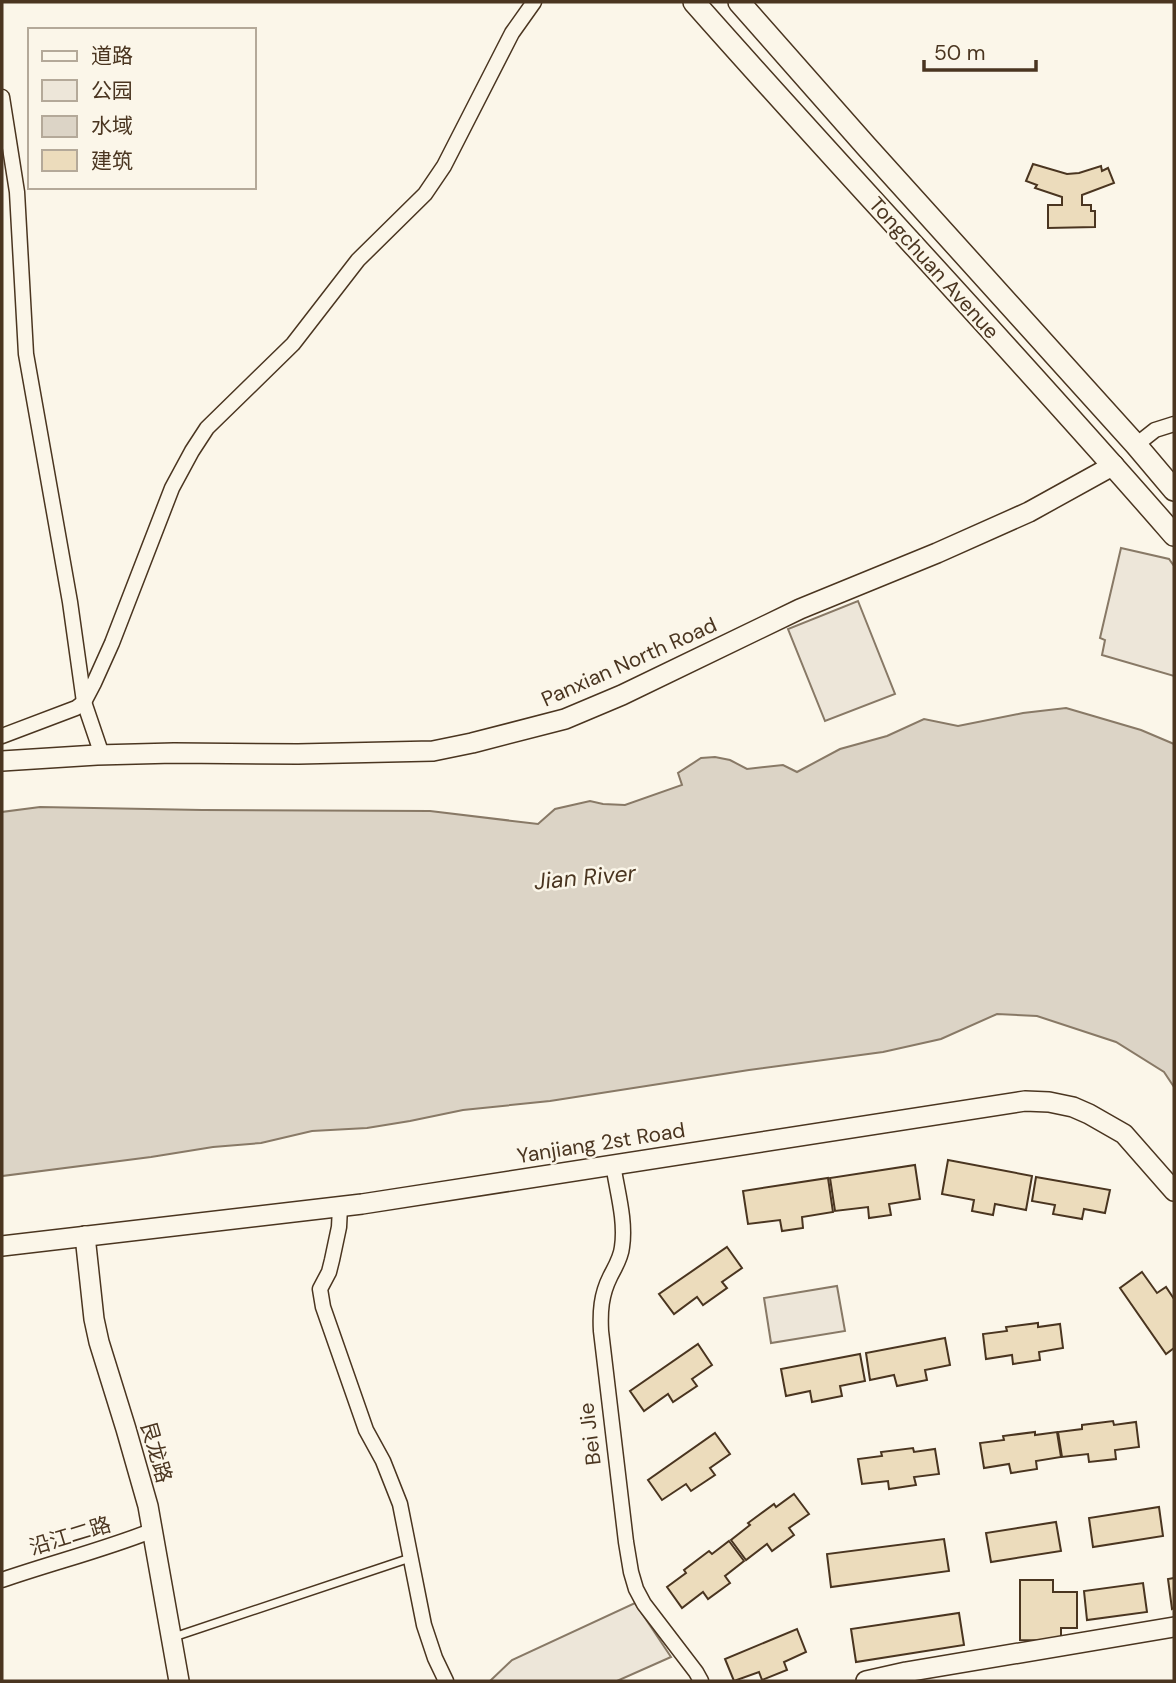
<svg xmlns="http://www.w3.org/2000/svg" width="1176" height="1683" font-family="'DM Sans','Noto Sans SC',sans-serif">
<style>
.green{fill:#ede6d9;stroke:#887966;stroke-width:2}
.water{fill:#dcd4c6;stroke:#887966;stroke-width:2}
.building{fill:#ecdcbc;stroke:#4a3520;stroke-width:2}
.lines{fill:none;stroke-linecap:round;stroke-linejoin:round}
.lane-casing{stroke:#4a3520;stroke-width:10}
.street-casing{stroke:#4a3520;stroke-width:17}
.secondary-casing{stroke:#4a3520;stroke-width:22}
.primary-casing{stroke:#4a3520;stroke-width:24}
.lane{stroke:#fbf6e9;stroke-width:7}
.street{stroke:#fbf6e9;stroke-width:14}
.secondary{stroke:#fbf6e9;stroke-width:19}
.primary{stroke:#fbf6e9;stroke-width:21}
.labels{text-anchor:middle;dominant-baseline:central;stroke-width:5;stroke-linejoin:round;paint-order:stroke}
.street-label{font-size:21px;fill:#4a3520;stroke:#fbf6e9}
.water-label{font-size:23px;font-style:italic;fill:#4a3520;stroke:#fbf6e9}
</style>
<rect width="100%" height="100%" fill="#fbf6e9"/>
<g class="green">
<polygon points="1121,548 1169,559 1174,566 1174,676 1102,655 1105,640 1100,638"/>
<polygon points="858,601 895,694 825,721 788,629"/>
<polygon points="837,1286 845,1331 771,1343 764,1298"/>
<polygon points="635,1603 671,1657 617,1681 490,1681 512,1660"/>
</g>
<polygon class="water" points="1066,708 1141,730 1174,744 1174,1087 1164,1072 1116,1042 1037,1016 997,1014 941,1039 883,1052 749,1070 550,1101 463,1110 410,1121 367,1128 312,1131 261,1143 213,1147 151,1157 2,1176 2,812 40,807 202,810 430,811 538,824 555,809 590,801 603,804 625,805 682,785 678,773 701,758 715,757 730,760 747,769 783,765 797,772 840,749 887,736 924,719 958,726 1023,713"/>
<g class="building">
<polygon points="1033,164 1067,174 1079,173 1101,166 1102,171 1108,168 1114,183 1082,195 1082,205 1091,205 1091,211 1095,211 1095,227 1048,228 1048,205 1062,205 1062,197 1035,188 1037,185 1026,181"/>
<polygon points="948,1160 1032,1176 1026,1210 995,1204 993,1215 972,1211 974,1200 942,1194"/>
<polygon points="915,1165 920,1199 889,1204 891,1215 869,1218 868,1207 835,1211 830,1178"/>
<polygon points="1036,1177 1110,1190 1105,1213 1084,1209 1082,1219 1053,1214 1055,1205 1032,1201"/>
<polygon points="828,1178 833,1212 802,1217 803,1228 782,1231 780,1220 748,1224 743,1191"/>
<polygon points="727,1247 742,1268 722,1282 727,1288 703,1305 697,1297 674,1314 659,1294"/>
<polygon points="1142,1272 1157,1293 1166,1287 1174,1299 1174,1348 1166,1354 1120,1288"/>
<polygon points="1038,1323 1038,1327 1060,1324 1063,1348 1039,1352 1040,1360 1013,1364 1012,1355 986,1359 983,1334 1007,1331 1006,1327"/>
<polygon points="945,1338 950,1365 925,1370 927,1380 897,1386 894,1375 870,1380 866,1353"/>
<polygon points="698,1344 712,1365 692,1379 697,1386 673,1402 668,1394 644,1411 630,1391"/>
<polygon points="860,1354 865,1381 840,1386 842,1396 812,1402 810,1391 786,1396 781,1369"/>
<polygon points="1113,1421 1114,1425 1136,1422 1139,1447 1115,1450 1116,1459 1089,1462 1088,1454 1062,1457 1058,1432 1082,1429 1082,1425"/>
<polygon points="1035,1432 1035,1435 1057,1432 1061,1457 1036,1461 1037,1469 1011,1473 1009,1464 984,1468 980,1443 1004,1440 1003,1436"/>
<polygon points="715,1433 730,1454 710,1468 715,1475 691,1491 686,1484 662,1500 648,1480"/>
<polygon points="913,1448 914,1452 935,1449 939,1474 914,1477 916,1485 889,1489 888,1481 862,1484 858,1459 882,1456 881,1452"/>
<polygon points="794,1494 809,1514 789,1528 794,1535 772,1551 767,1544 746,1560 731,1540 750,1525 748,1523 774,1504 776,1507"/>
<polygon points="1159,1507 1163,1536 1093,1547 1089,1518"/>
<polygon points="1056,1522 1061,1551 991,1562 986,1533"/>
<polygon points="944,1539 949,1571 831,1587 827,1554"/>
<polygon points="729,1541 744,1561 725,1576 730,1583 708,1599 703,1592 682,1608 667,1587 686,1573 684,1570 709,1551 712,1554"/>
<polygon points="1174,1578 1174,1608 1172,1609 1168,1579"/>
<polygon points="1020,1580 1053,1580 1053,1592 1077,1592 1077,1628 1061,1628 1061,1641 1020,1640"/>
<polygon points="1143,1583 1147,1612 1087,1620 1084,1591"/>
<polygon points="959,1613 964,1645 856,1662 851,1629"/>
<polygon points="797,1629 806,1652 784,1662 787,1670 762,1680 759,1672 734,1681 725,1659"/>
</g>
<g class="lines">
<g class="lane-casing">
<polyline id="lane" points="171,1638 410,1558"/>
</g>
<g class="street-casing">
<g id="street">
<polyline points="2,97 17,192 26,354 70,602 84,702 102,755"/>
<polyline points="1136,445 1155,430 1174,424"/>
<polyline points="2,736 76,708 84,702 94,683 112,643 172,488 192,451 207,428 293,344 358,260 425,194 444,166 512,33 534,2"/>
<path d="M613,1164C617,1191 626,1220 622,1247C621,1258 615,1267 610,1277C601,1295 600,1312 601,1331L626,1542L631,1572L636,1589L644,1604L696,1672L701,1681"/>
<polyline points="340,1207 339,1227 332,1260 329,1272 320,1289 323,1307 366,1430 383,1461 400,1504 424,1625 435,1658 446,1681"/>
<path d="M2,1580C51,1563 103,1550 151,1531"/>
</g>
</g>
<g class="secondary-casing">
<g id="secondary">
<polyline points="2,761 97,755 174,753 298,754 433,751 472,743 565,719 622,695 800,609 937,553 1029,512 1114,465"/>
<polyline points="85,1236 94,1319 99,1342 126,1429 148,1506 179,1681"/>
<polyline points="2,1246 362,1204 1025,1101 1049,1102 1073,1107 1089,1114 1124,1134 1174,1191"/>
<polyline points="866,1681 906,1672 1174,1627"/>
</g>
</g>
<g class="primary-casing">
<g id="primary">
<path d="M694,2C852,181 1017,354 1174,535"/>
<polyline points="739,2 866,146 1136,445 1174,490"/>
</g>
</g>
<use href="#lane" class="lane"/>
<use href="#street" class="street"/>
<use href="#secondary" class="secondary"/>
<use href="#primary" class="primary"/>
</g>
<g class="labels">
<g class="street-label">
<text transform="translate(934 268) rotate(48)">Tongchuan Avenue</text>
<text transform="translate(629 662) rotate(-24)">Panxian North Road</text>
<text transform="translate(601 1143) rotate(-9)">Yanjiang 2st Road</text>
<text transform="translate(590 1434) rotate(-97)">Bei Jie</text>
<text transform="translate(156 1452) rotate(74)">艮龙路</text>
<text transform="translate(70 1536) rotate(-17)">沿江二路</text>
</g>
<g class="water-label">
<text transform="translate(585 877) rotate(-5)">Jian River</text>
</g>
</g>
<rect width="1176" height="1683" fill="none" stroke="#4a3520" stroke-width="7"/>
<rect x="28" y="28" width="228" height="161" fill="#fbf6e9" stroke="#b4a999" stroke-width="2"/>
<rect x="42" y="51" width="35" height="10" fill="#fbf6e9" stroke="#b4a999" stroke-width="2"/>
<text x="91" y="63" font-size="21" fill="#4a3520">道路</text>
<rect x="42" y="80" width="35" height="21" fill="#ede6d9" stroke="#b4a999" stroke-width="2"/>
<text x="91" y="98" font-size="21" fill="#4a3520">公园</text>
<rect x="42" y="116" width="35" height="21" fill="#dcd4c6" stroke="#b4a999" stroke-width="2"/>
<text x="91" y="133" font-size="21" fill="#4a3520">水域</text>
<rect x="42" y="150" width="35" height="21" fill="#ecdcbc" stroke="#b4a999" stroke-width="2"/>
<text x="91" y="168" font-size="21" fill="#4a3520">建筑</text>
<path d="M924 60v10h112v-10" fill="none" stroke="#4a3520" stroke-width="3.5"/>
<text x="934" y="60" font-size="21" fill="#4a3520" stroke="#fbf6e9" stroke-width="5" paint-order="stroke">50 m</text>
</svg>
